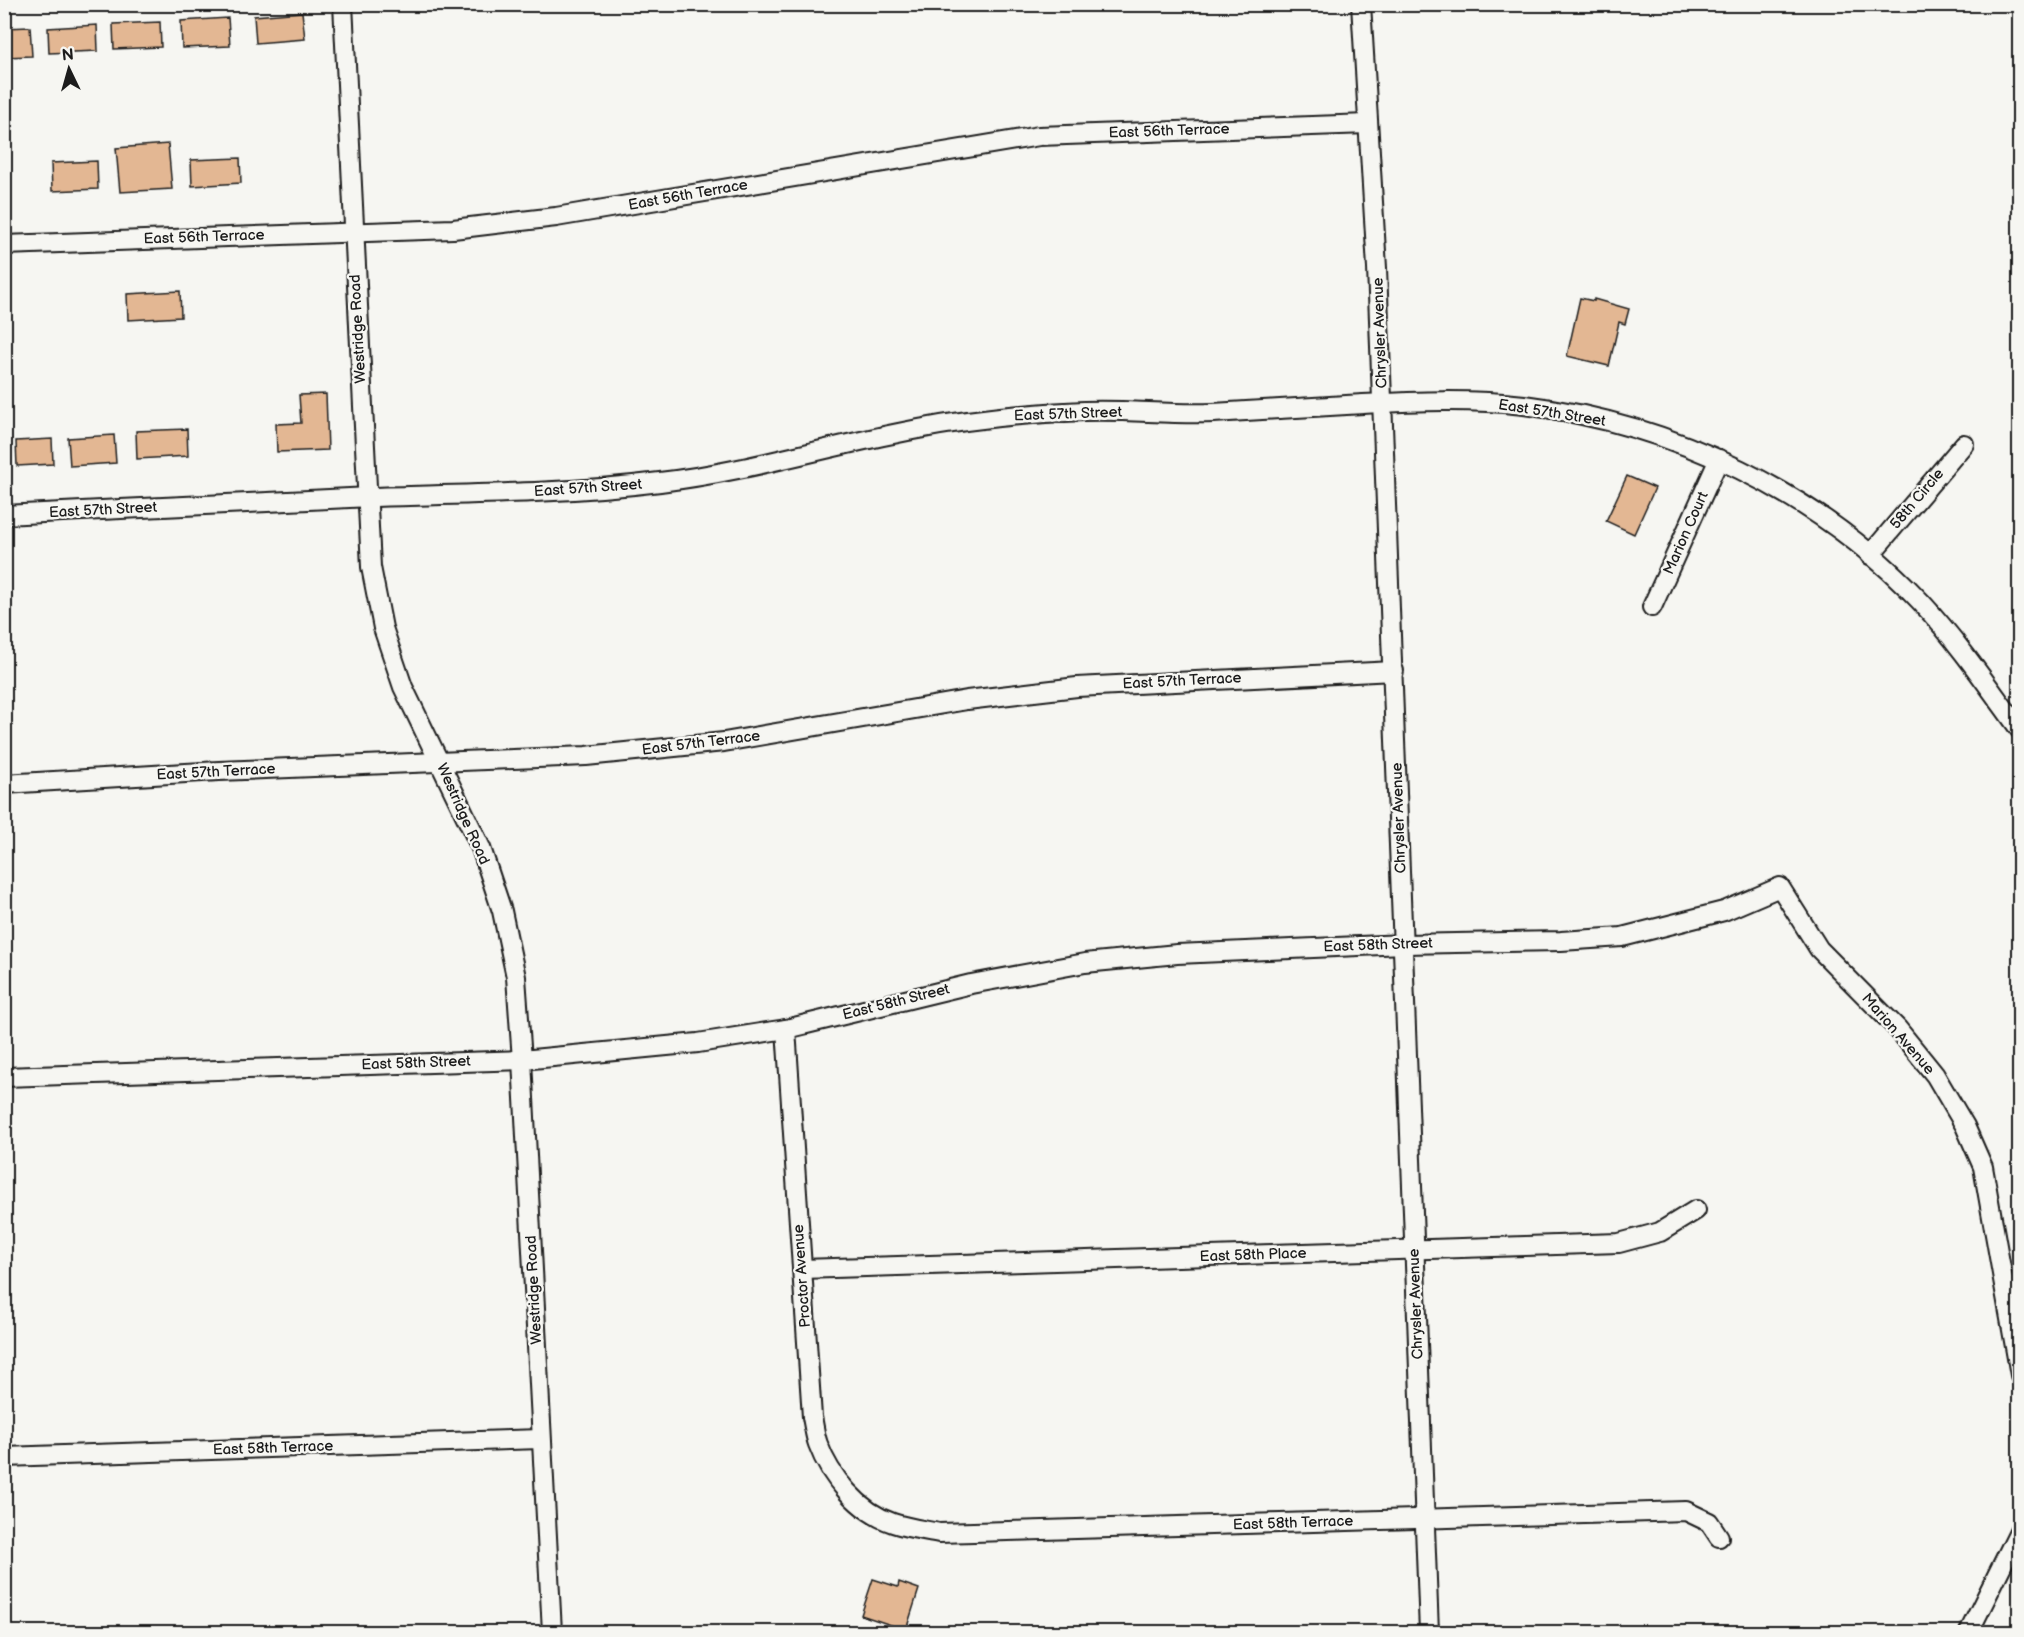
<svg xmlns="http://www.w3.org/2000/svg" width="2024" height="1637" font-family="'Balsamiq Sans',sans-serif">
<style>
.building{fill:#e3b793;stroke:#1c1c1c;stroke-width:1.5}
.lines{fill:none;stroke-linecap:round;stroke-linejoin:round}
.street-casing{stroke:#1c1c1c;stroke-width:22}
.street{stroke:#f6f6f2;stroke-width:18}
.labels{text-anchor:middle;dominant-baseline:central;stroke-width:4.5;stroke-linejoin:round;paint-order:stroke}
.street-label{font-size:15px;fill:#1c1c1c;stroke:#f6f6f2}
</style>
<rect width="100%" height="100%" fill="#f6f6f2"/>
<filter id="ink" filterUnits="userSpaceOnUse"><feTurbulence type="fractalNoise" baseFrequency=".0167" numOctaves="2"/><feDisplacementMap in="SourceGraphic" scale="12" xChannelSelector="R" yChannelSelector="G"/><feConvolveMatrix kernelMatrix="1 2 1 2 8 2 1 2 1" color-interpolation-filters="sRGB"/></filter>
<g filter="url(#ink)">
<g class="building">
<polygon points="302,12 305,39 256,43 254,16"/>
<polygon points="228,18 230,46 182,48 181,21"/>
<polygon points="160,22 161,47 114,49 113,24"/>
<polygon points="97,25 98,51 49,53 48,28"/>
<polygon points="30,27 32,56 4,57 4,28"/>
<polygon points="168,144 172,189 120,192 116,148"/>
<polygon points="240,158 241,183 192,186 191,160"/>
<polygon points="97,161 98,189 52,191 51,163"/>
<polygon points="180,291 181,317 128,320 127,294"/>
<polygon points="1580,298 1594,301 1594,299 1629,309 1625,324 1619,322 1609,366 1567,356"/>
<polygon points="326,394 328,450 277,452 276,424 301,423 299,395"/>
<polygon points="187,429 188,456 137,459 136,431"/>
<polygon points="114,435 116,463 70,466 68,438"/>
<polygon points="52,439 53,464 17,466 16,441"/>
<polygon points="1627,476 1655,488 1634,534 1606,521"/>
<polygon points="873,1579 898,1587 899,1582 919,1589 906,1630 861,1615"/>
</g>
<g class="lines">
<g class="street-casing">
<g id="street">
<polyline points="343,4 371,567 383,628 403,687 481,848 502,911 516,977 522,1060 552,1632"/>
<polyline points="1361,4 1377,268 1429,1632"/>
<polyline points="4,245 453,229 556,217 1039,136 1368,124"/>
<path d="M4,515C126,509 248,502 370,497C467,494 564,494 660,482C746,472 828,446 913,430C969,419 1027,413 1084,411C1127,409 1170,415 1213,413C1263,410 1313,407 1363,404C1417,401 1471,399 1524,405C1673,424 1818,492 1921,602C1958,642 1988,686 2020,730"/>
<polyline points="1870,555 1964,444"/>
<polyline points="1652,607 1719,459"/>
<polyline points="4,784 219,771 586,756 724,742 967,700 1077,687 1394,671"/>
<path d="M786,1029L812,1417C814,1426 815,1436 818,1444C830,1477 859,1512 893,1523C908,1528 924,1530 939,1533L1686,1511L1709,1522L1719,1537"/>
<polyline points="4,1077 522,1060 698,1043 786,1029 971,984 1085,963 1177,954 1404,944 1561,941 1622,937 1724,911 1780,887 1819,949 1897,1028 1935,1075 1965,1126 1983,1167 2020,1375"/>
<polyline points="802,1269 1619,1243 1660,1232 1696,1210"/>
<polyline points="4,1457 541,1439"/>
<polyline points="1969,1632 2020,1529"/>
</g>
</g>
<use href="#street" class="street"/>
</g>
</g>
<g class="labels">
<g class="street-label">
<text transform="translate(1169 131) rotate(-2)">East 56th Terrace</text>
<text transform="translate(688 195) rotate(-10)">East 56th Terrace</text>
<text transform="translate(204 237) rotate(-2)">East 56th Terrace</text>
<text transform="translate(358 329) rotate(-93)">Westridge Road</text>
<text transform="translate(1380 333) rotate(-92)">Chrysler Avenue</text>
<text transform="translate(1552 413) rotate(9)">East 57th Street</text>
<text transform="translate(1068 414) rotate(-2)">East 57th Street</text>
<text transform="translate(588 488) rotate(-4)">East 57th Street</text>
<text transform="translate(1917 499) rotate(-50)">58th Circle</text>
<text transform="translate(103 510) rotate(-3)">East 57th Street</text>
<text transform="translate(1686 533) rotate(-66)">Marion Court</text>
<text transform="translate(1182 681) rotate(-3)">East 57th Terrace</text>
<text transform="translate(701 743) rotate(-7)">East 57th Terrace</text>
<text transform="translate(216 772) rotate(-3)">East 57th Terrace</text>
<text transform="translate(463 814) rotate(66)">Westridge Road</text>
<text transform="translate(1399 818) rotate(-92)">Chrysler Avenue</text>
<text transform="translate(1378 945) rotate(-2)">East 58th Street</text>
<text transform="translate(896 1002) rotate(-14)">East 58th Street</text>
<text transform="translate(1898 1034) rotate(49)">Marion Avenue</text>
<text transform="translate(416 1063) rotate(-2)">East 58th Street</text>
<text transform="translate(1253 1255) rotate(-2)">East 58th Place</text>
<text transform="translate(802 1276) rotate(-94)">Proctor Avenue</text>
<text transform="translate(534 1290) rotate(-93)">Westridge Road</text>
<text transform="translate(1416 1304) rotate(-92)">Chrysler Avenue</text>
<text transform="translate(273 1448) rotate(-2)">East 58th Terrace</text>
<text transform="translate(1293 1523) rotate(-2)">East 58th Terrace</text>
</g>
</g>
<rect width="2024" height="1637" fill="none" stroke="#f6f6f2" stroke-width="24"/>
<rect x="12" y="12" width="2000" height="1613" fill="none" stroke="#1c1c1c" stroke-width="2" filter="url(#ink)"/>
<g transform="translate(69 69) rotate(355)" stroke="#f6f6f2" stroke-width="4.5" paint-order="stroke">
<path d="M0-4.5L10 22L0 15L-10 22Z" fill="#1c1c1c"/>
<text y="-9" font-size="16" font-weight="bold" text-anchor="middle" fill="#1c1c1c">N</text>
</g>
</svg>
